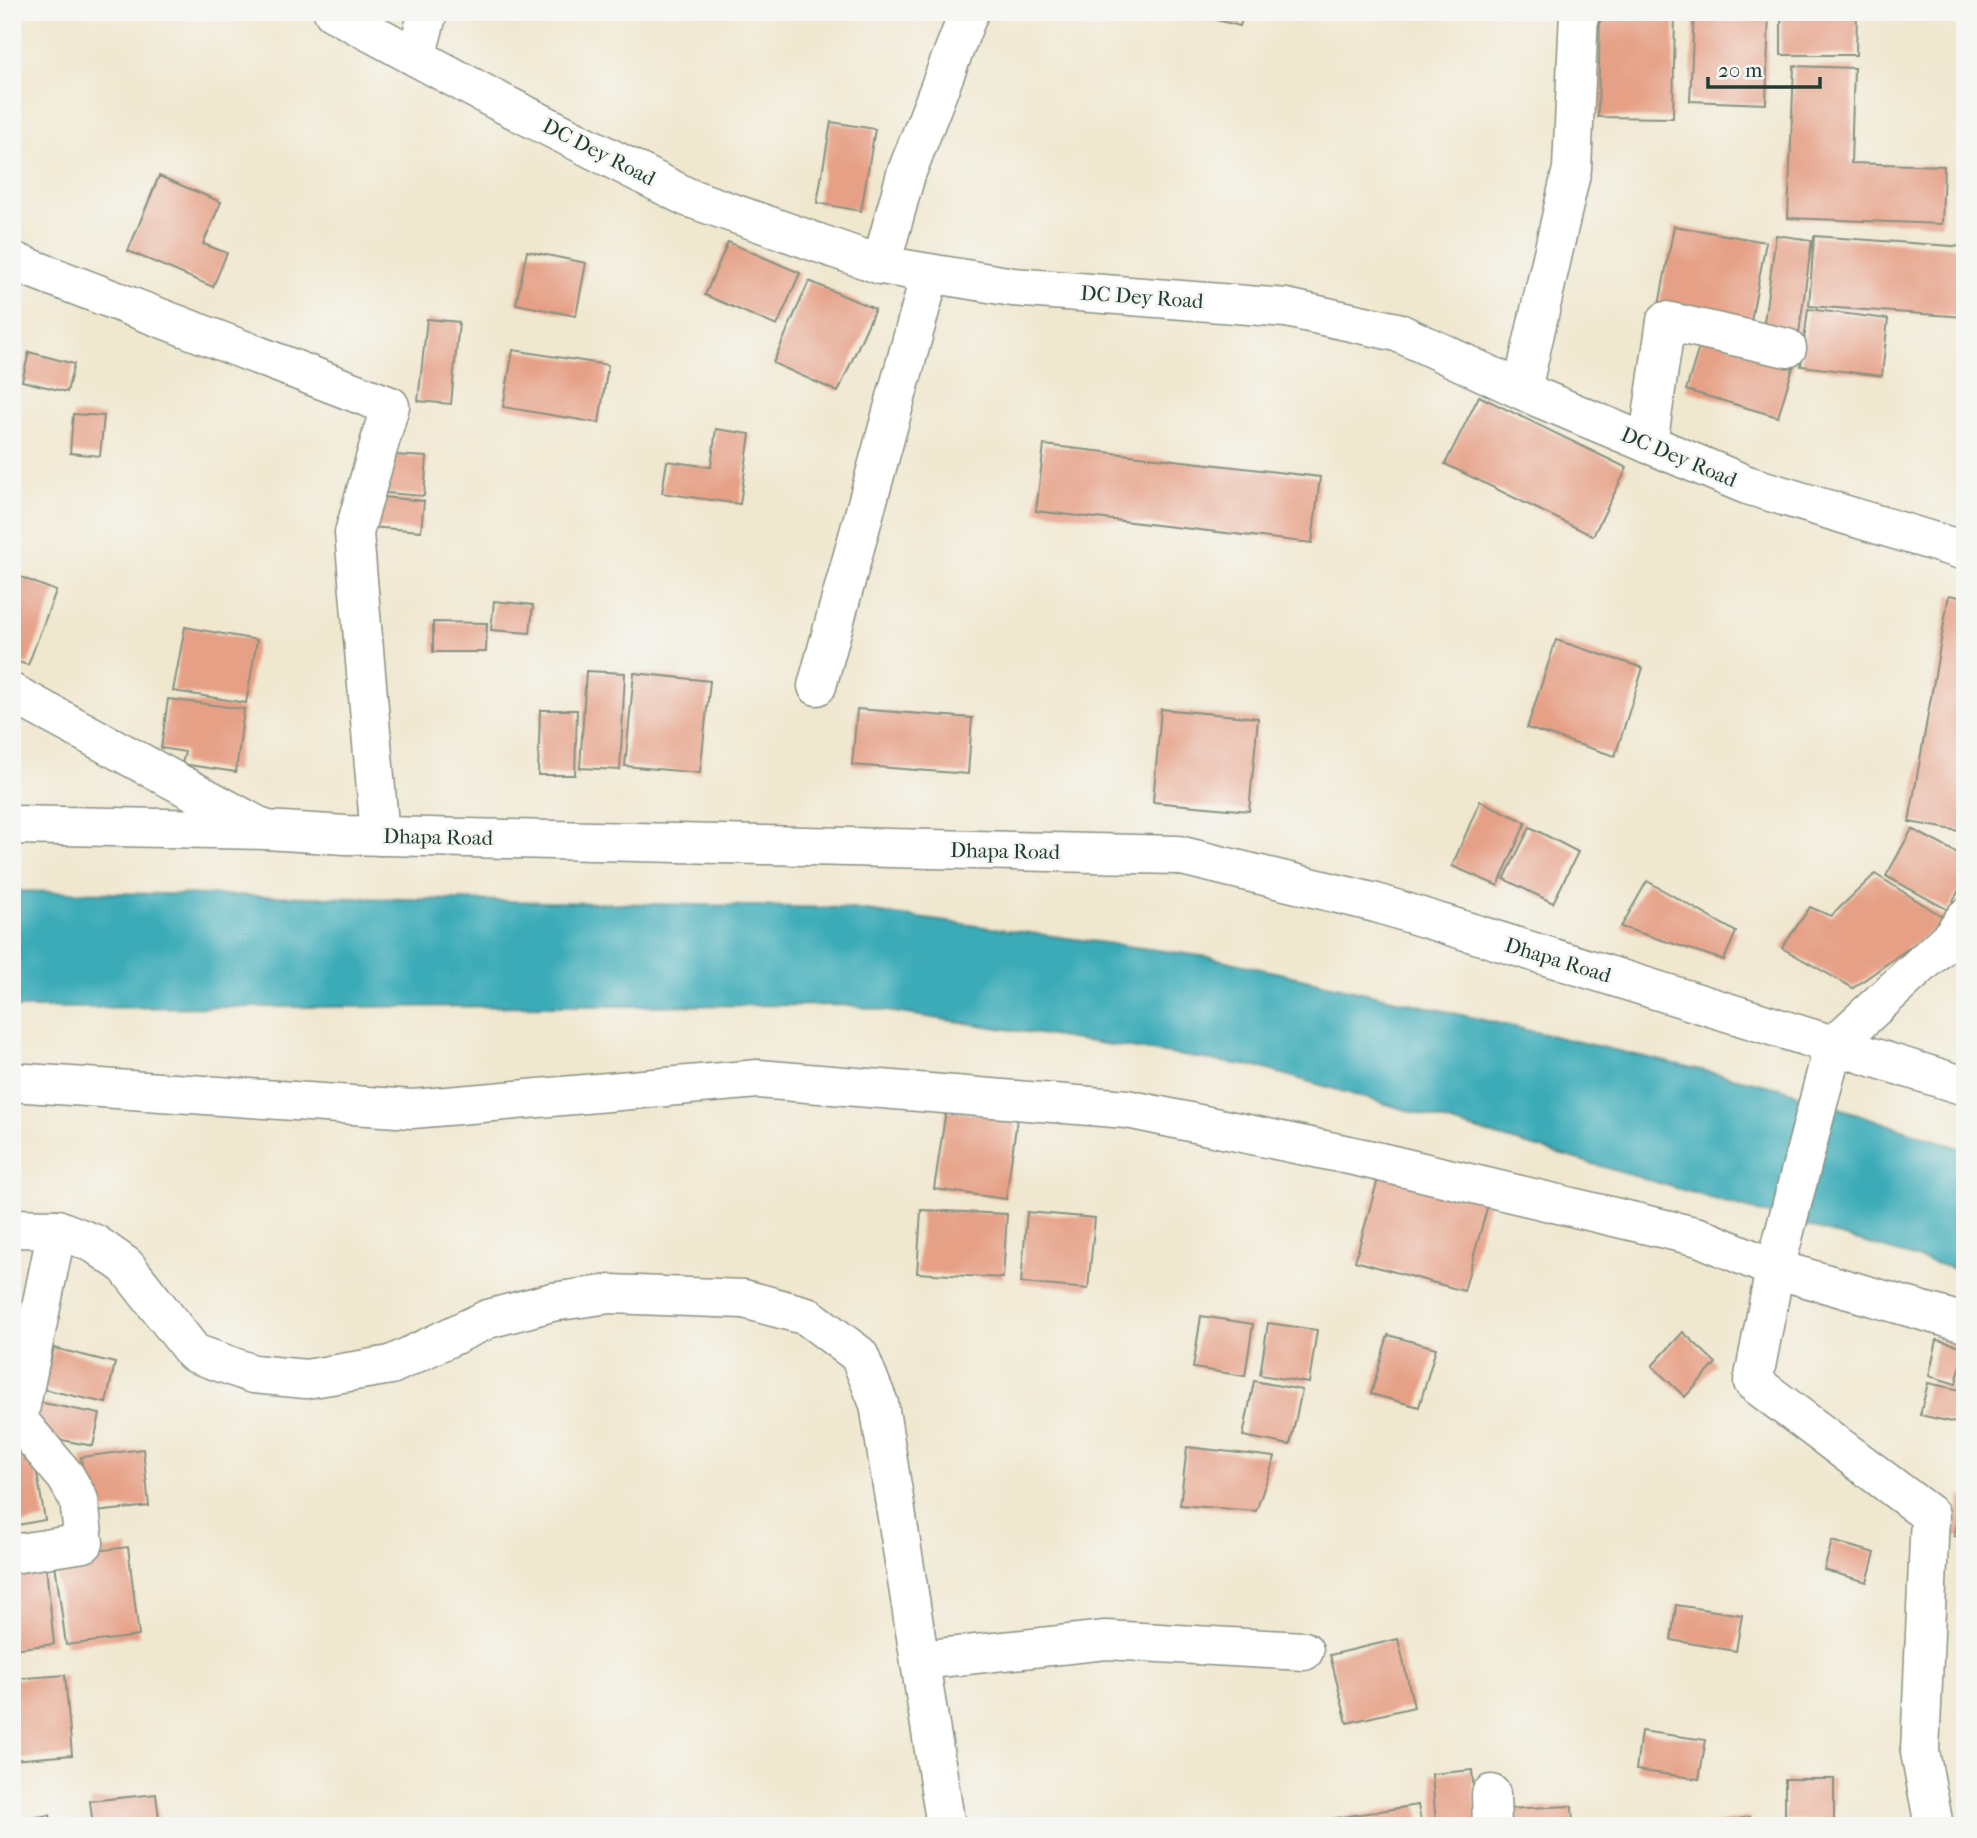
<svg xmlns="http://www.w3.org/2000/svg" width="1977" height="1838" font-family="'IM FELL French Canon',serif">
<style>
.water{fill:#3babb8;stroke:#2d7476;stroke-width:2}
.building{fill:#e6a086}
.lines{fill:none;stroke-linecap:round;stroke-linejoin:round}
.minor-casing{stroke:#889282;stroke-width:41}
.minor{stroke:#fff;stroke-width:38}
.labels{text-anchor:middle;dominant-baseline:central;stroke-width:5;stroke-linejoin:round;paint-order:stroke}
.street-label{font-size:21px;fill:#1f3d34;stroke:#f6f6f2}
</style>
<rect width="100%" height="100%" fill="#f6f6f2"/>
<filter id="ink" filterUnits="userSpaceOnUse"><feTurbulence type="fractalNoise" baseFrequency=".0143" numOctaves="2"/><feDisplacementMap in="SourceGraphic" scale="14" xChannelSelector="R" yChannelSelector="G"/><feConvolveMatrix kernelMatrix="1 2 1 2 8 2 1 2 1" color-interpolation-filters="sRGB"/></filter>
<filter id="wash" filterUnits="userSpaceOnUse"><feTurbulence type="fractalNoise" baseFrequency=".00686" numOctaves="4" result="noise"/><feDisplacementMap in="SourceGraphic" scale="28" xChannelSelector="R" yChannelSelector="G"/><feGaussianBlur stdDeviation="1.57" result="paint"/><feColorMatrix in="noise" values="0 0 0 0 0 0 0 0 0 0 0 0 0 0 0 0 0 1.4 0 .05"/><feComposite in="paint" operator="in"/></filter>
<g filter="url(#wash)">
<rect width="100%" height="100%" fill="#f0e7cf"/>
<polygon class="water" points="12,891 844,908 1209,957 1780,1088 1965,1150 1965,1272 1262,1068 847,1005 12,1008"/>
<g id="blocks">
<g class="building">
<polygon points="1199,12 1244,12 1240,26 1198,15"/>
<polygon points="1600,12 1675,12 1673,118 1598,117"/>
<polygon points="1694,12 1769,12 1766,104 1690,101"/>
<polygon points="1781,12 1857,12 1856,55 1781,55"/>
<polygon points="1794,66 1854,68 1851,163 1944,166 1942,224 1788,218"/>
<polygon points="831,122 875,129 861,211 817,203"/>
<polygon points="159,176 221,202 203,244 227,253 213,287 128,251"/>
<polygon points="1674,226 1766,242 1751,321 1659,305"/>
<polygon points="1776,235 1812,240 1798,340 1762,336"/>
<polygon points="1814,236 1965,247 1965,317 1809,306"/>
<polygon points="728,242 800,273 777,326 705,295"/>
<polygon points="527,251 586,263 576,316 516,304"/>
<polygon points="809,281 875,309 838,392 773,363"/>
<polygon points="1808,309 1888,319 1882,376 1801,366"/>
<polygon points="427,319 459,322 451,404 418,401"/>
<polygon points="1702,337 1794,364 1778,417 1686,390"/>
<polygon points="513,350 608,365 599,423 503,407"/>
<polygon points="29,352 74,364 67,392 22,381"/>
<polygon points="1479,396 1627,468 1593,536 1445,464"/>
<polygon points="73,414 104,416 100,456 70,453"/>
<polygon points="716,429 750,434 740,504 662,493 667,461 711,467"/>
<polygon points="1044,445 1320,477 1312,543 1036,511"/>
<polygon points="376,454 427,457 424,496 373,492"/>
<polygon points="371,496 424,501 421,531 369,527"/>
<polygon points="13,574 56,591 28,665 12,660"/>
<polygon points="1949,595 1965,598 1965,832 1909,822"/>
<polygon points="494,601 533,605 530,633 491,630"/>
<polygon points="433,622 487,623 486,652 433,652"/>
<polygon points="185,627 257,640 246,703 173,691"/>
<polygon points="1556,640 1643,668 1615,756 1527,728"/>
<polygon points="586,671 625,673 620,770 580,768"/>
<polygon points="634,673 710,681 700,773 625,766"/>
<polygon points="168,699 244,709 236,772 182,764 185,752 161,748"/>
<polygon points="857,709 972,718 968,774 852,765"/>
<polygon points="1161,709 1258,718 1249,811 1153,802"/>
<polygon points="540,710 577,710 575,775 538,775"/>
<polygon points="1480,801 1526,822 1498,886 1452,866"/>
<polygon points="1530,827 1578,852 1553,903 1504,879"/>
<polygon points="1912,829 1965,857 1965,879 1948,910 1886,876"/>
<polygon points="1875,874 1948,920 1853,988 1782,948 1810,907 1831,916"/>
<polygon points="1647,881 1736,932 1724,960 1621,927"/>
<polygon points="946,1110 1017,1119 1006,1199 934,1189"/>
<polygon points="1380,1172 1489,1201 1464,1291 1355,1261"/>
<polygon points="921,1210 1007,1214 1003,1278 917,1273"/>
<polygon points="1027,1212 1095,1218 1088,1289 1021,1283"/>
<polygon points="1201,1316 1253,1324 1245,1376 1193,1368"/>
<polygon points="1268,1323 1317,1330 1309,1383 1260,1375"/>
<polygon points="1683,1332 1716,1363 1685,1397 1652,1366"/>
<polygon points="1388,1335 1436,1348 1419,1407 1371,1394"/>
<polygon points="1937,1340 1965,1347 1956,1384 1929,1376"/>
<polygon points="54,1348 115,1363 106,1403 43,1389"/>
<polygon points="1254,1381 1302,1390 1290,1445 1243,1436"/>
<polygon points="1928,1383 1965,1391 1965,1425 1920,1415"/>
<polygon points="38,1402 100,1414 93,1446 31,1434"/>
<polygon points="32,1445 45,1520 12,1526 12,1448"/>
<polygon points="1187,1447 1275,1457 1256,1511 1180,1505"/>
<polygon points="143,1449 149,1506 87,1513 81,1457"/>
<polygon points="1961,1496 1965,1497 1965,1538 1954,1536"/>
<polygon points="1832,1541 1875,1553 1867,1582 1824,1570"/>
<polygon points="128,1547 139,1636 66,1645 54,1556"/>
<polygon points="45,1557 54,1644 12,1649 12,1560"/>
<polygon points="1676,1605 1742,1615 1736,1651 1671,1640"/>
<polygon points="1398,1639 1414,1707 1347,1723 1330,1655"/>
<polygon points="65,1675 72,1755 12,1760 12,1679"/>
<polygon points="1641,1731 1706,1740 1699,1779 1636,1770"/>
<polygon points="1472,1770 1477,1826 1436,1826 1432,1774"/>
<rect x="1785" y="1779" width="49" height="41"/>
<polygon points="156,1794 160,1826 93,1826 90,1801"/>
<polygon points="1418,1805 1422,1826 1305,1826 1305,1823"/>
<polygon points="1572,1806 1573,1826 1504,1826 1503,1809"/>
<polygon points="50,1815 52,1826 14,1826 13,1821"/>
<polygon points="1750,1817 1751,1826 1710,1826 1710,1824"/>
</g>
</g>
</g>
<g filter="url(#ink)">
<use href="#blocks" fill-opacity="0" stroke="#889282" stroke-width="2"/>
<g class="lines">
<g class="minor-casing">
<g id="minor">
<polyline points="333,12 490,97 687,197 881,265 1013,287 1286,308 1397,332 1539,398 1747,485 1965,551"/>
<polyline points="416,57 428,12"/>
<polyline points="12,261 390,406 354,533 380,836"/>
<polyline points="881,265 906,174 969,12"/>
<polyline points="1522,390 1572,169 1579,12"/>
<polyline points="1648,444 1666,321 1787,348"/>
<polyline points="817,686 930,274"/>
<polyline points="12,693 260,827"/>
<polyline points="12,825 266,830 346,835 1178,855 1376,903 1965,1086"/>
<polyline points="12,1082 412,1109 758,1079 1127,1109 1363,1158 1699,1237 1775,1269 1965,1323"/>
<polyline points="12,1228 57,1229 95,1244 126,1266 194,1353 253,1374 306,1379 391,1365 488,1319 552,1302 610,1294 744,1299 807,1316 859,1355 879,1404 946,1826"/>
<polyline points="19,1553 84,1543 79,1500 66,1477 18,1420 57,1229"/>
<polyline points="920,1660 1106,1640 1304,1651"/>
<polyline points="1491,1794 1492,1826"/>
<polyline points="1934,1826 1920,1752 1930,1515 1753,1382 1775,1269 1833,1046 1952,936 1965,918"/>
</g>
</g>
<use href="#minor" class="minor"/>
</g>
</g>
<g class="labels">
<g class="street-label">
<text transform="translate(599 152) rotate(27)">DC Dey Road</text>
<text transform="translate(1142 297) rotate(4)">DC Dey Road</text>
<text transform="translate(1679 457) rotate(23)">DC Dey Road</text>
<text transform="translate(438 837) rotate(1)">Dhapa Road</text>
<text transform="translate(1005 851) rotate(1)">Dhapa Road</text>
<text transform="translate(1558 960) rotate(17)">Dhapa Road</text>
</g>
</g>
<rect width="1977" height="1838" fill="none" stroke="#f6f6f2" stroke-width="42"/>
<path d="M1708 77v10h112v-10" fill="none" stroke="#1f3d34" stroke-width="3.5"/>
<text x="1718" y="77" font-size="21" fill="#1f3d34" stroke="#f6f6f2" stroke-width="5" paint-order="stroke">20 m</text>
</svg>
